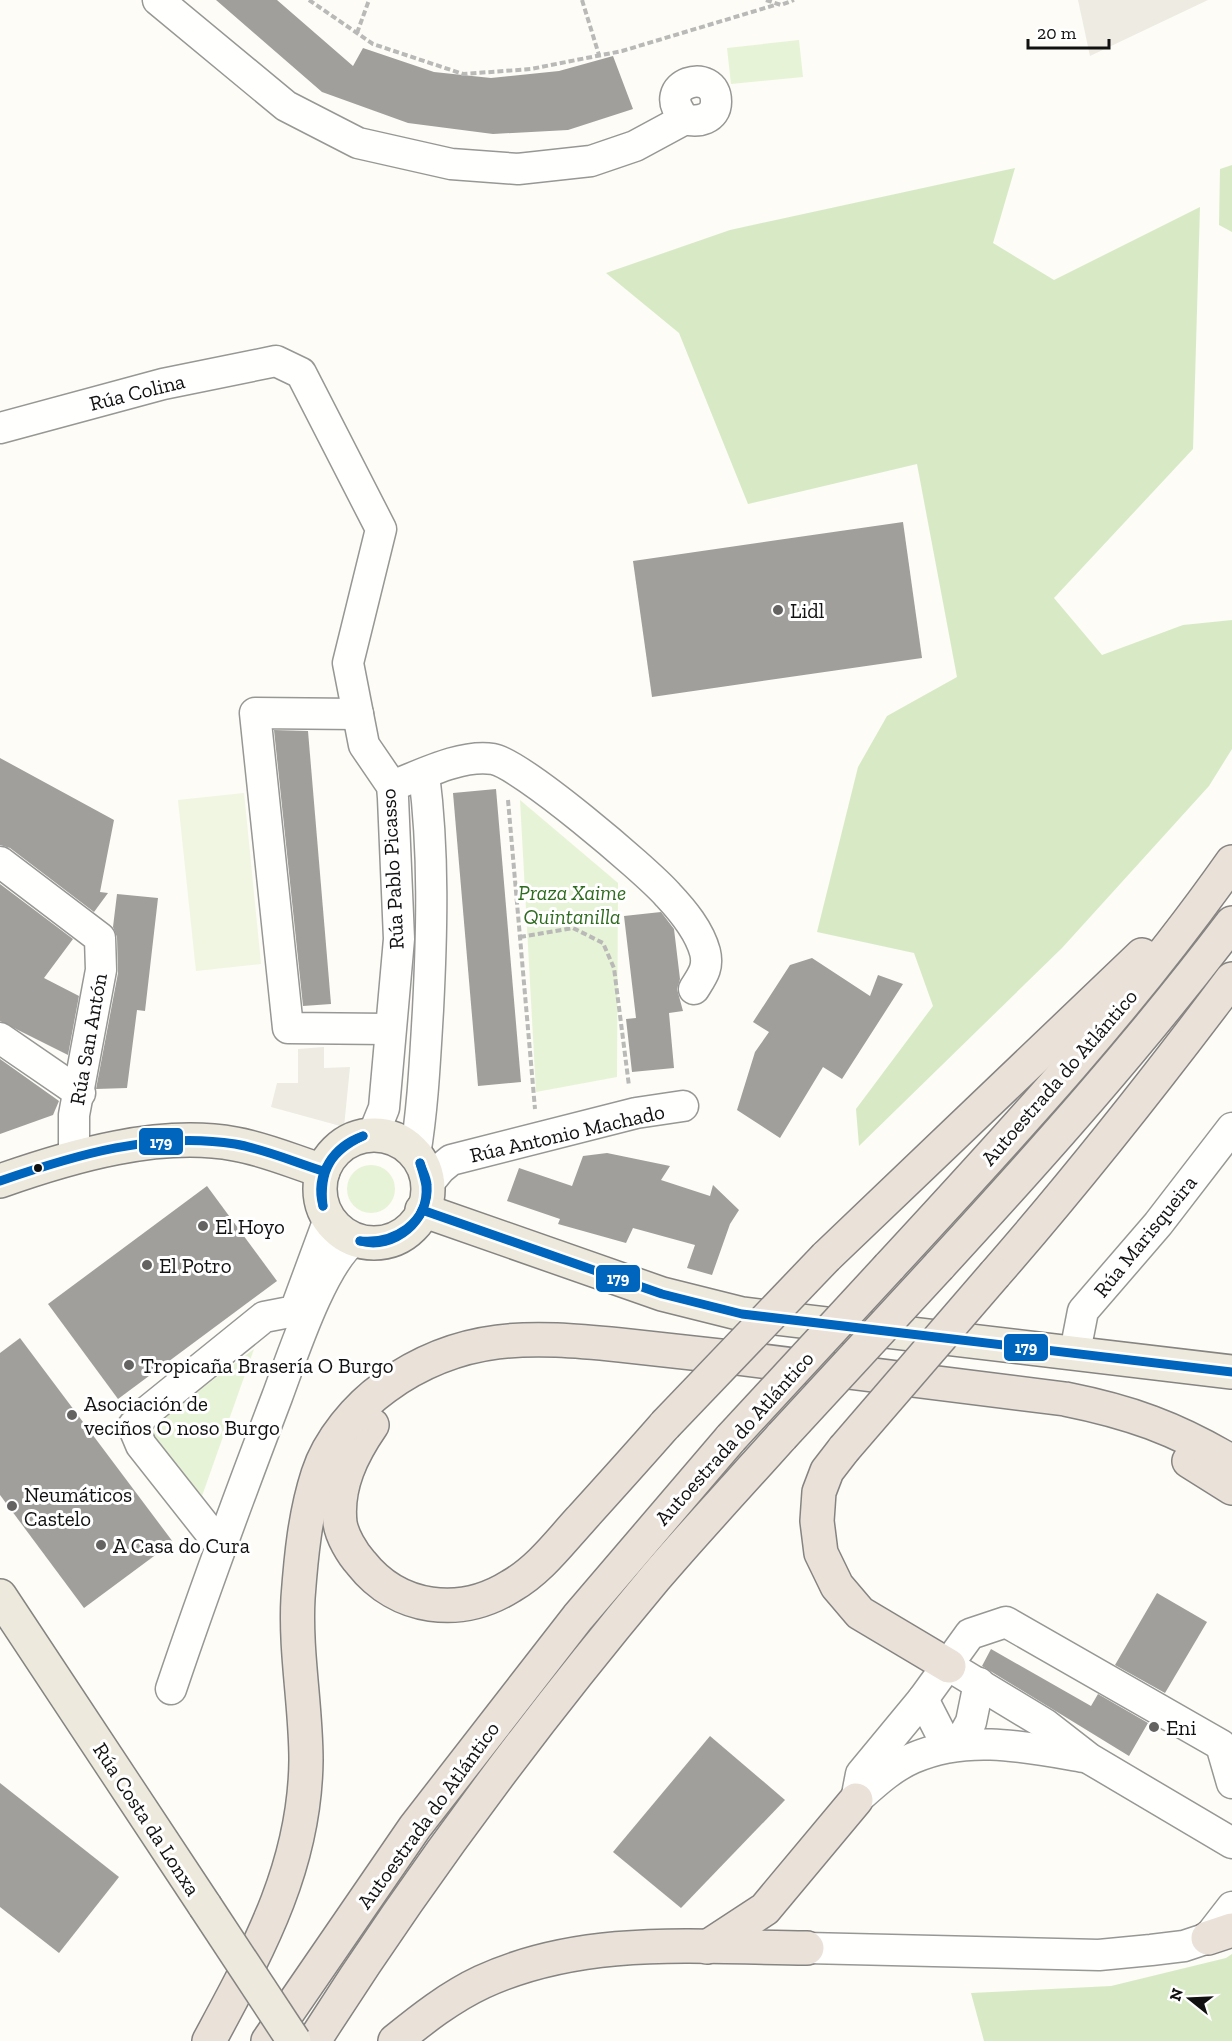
<svg xmlns="http://www.w3.org/2000/svg" width="1232" height="2041" font-family="'Zilla Slab',serif">
<style>
.green{fill:#e7f3d7}
.forest{fill:#d8eac5}
.pitch{fill:#f0f6e1}
.plaza{fill:#edebe2}
.building{fill:#a19f9c}
.lines{fill:none;stroke-linecap:round;stroke-linejoin:round}
.minor-casing{stroke:#979795;stroke-width:33}
.major-casing{stroke:#858482;stroke-width:36}
.highway-casing{stroke:#858482;stroke-width:36}
.path{stroke:#b9b9b8;stroke-width:4;stroke-dasharray:6 3;stroke-linecap:butt}
.minor{stroke:#fffffe;stroke-width:30}
.major{stroke:#ede9dc;stroke-width:33}
.highway{stroke:#eae1d8;stroke-width:33}
.major-bridge-casing{stroke:#858482;stroke-width:36;stroke-linecap:butt}
.highway-bridge-casing{stroke:#858482;stroke-width:36;stroke-linecap:butt}
.major-bridge{stroke:#ede9dc;stroke-width:33}
.highway-bridge{stroke:#eae1d8;stroke-width:33}
.bus-1-casing{stroke:#fff;stroke-width:14}
.bus-1{stroke:#0065bd;stroke-width:9}
.poi-dot{fill:#646362;stroke:#fff;stroke-width:2}
.bus-dot{fill:#111;stroke:#fff;stroke-width:2}
.labels{text-anchor:middle;dominant-baseline:central;stroke-width:6;stroke-linejoin:round;paint-order:stroke}
.street-label{font-size:21px;fill:#111;stroke:#fff}
.poi-label{font-size:21px;fill:#111;stroke:#fff;text-anchor:start}
.park-label{font-size:21px;font-style:italic;fill:#2f6b1f;stroke:#fff}
.line-badge{stroke:#fff;stroke-width:2}
.badge-label{font-size:16px;text-anchor:middle;font-weight:bold;fill:#fff}
</style>
<rect width="100%" height="100%" fill="#fdfcf7"/>
<g class="green">
<polygon points="799,40 803,77 731,84 727,48"/>
<polygon points="520,800 618,883 617,1077 536,1092"/>
<circle cx="371" cy="1189" r="24"/>
<polygon points="254,1349 202,1496 148,1429"/>
</g>
<g class="forest">
<polygon points="1232,165 1232,232 1219,225 1220,169"/>
<polygon points="1015,168 993,243 1054,280 1200,207 1193,449 1054,598 1102,655 1183,625 1232,620 1232,749 1209,786 1062,948 859,1146 856,1109 933,1006 914,953 817,932 858,767 887,716 957,677 917,464 748,504 679,333 606,273 730,230"/>
<polygon points="1232,1954 1232,2041 984,2041 971,1993 1111,1986 1226,1958"/>
</g>
<polygon class="pitch" points="244,793 261,964 196,971 178,800"/>
<g class="plaza">
<polygon points="1078,0 1208,0 1090,56"/>
<polygon points="324,1047 324,1068 350,1067 344,1127 271,1107 277,1083 298,1083 298,1049"/>
</g>
<g class="building">
<polygon points="216,0 277,0 353,66 363,48 434,72 491,78 559,71 613,56 633,109 568,130 493,134 408,123 322,92"/>
<polygon points="903,522 922,658 652,697 633,561"/>
<polygon points="274,730 308,731 331,1004 303,1006"/>
<polygon points="0,758 114,820 100,892 108,893 94,912 10,848 0,845"/>
<polygon points="496,789 521,1082 478,1086 453,793"/>
<polygon points="0,884 73,939 44,978 79,996 68,1055 0,1021"/>
<polygon points="117,894 158,898 145,1011 137,1010 127,1088 96,1089 118,973 117,937 113,927"/>
<polygon points="661,912 674,929 680,979 677,989 683,1011 669,1013 674,1068 632,1072 626,1019 636,1018 624,916"/>
<polygon points="812,958 870,996 878,975 903,984 842,1079 823,1067 780,1138 737,1110 755,1052 769,1032 753,1022 790,965"/>
<polygon points="0,1059 59,1101 53,1115 0,1134"/>
<polygon points="607,1153 670,1166 661,1180 710,1196 713,1185 739,1210 730,1224 712,1275 687,1268 695,1245 633,1228 626,1243 558,1224 560,1219 507,1201 519,1168 572,1186 583,1156"/>
<polygon points="207,1186 277,1281 118,1399 48,1304"/>
<polygon points="20,1338 173,1542 84,1608 0,1495 0,1353"/>
<polygon points="1157,1593 1207,1622 1165,1693 1115,1665"/>
<polygon points="991,1649 1091,1706 1098,1694 1148,1723 1129,1756 982,1666"/>
<polygon points="710,1736 785,1800 681,1908 613,1852"/>
<polygon points="0,1783 119,1877 59,1953 0,1907"/>
</g>
<g class="lines">
<g class="minor-casing">
<g id="minor">
<path d="M158,0L286,106L358,143L451,164L518,169L591,161L635,146L685,119C698,123 716,119 716,102C717,65 651,83 685,119"/>
<polyline points="0,428 163,384 276,361 301,373 381,529 348,663 364,745 392,786 393,798 399,939 384,1108 373,1135"/>
<polyline points="358,714 255,713 288,1028 389,1029"/>
<path d="M392,786C421,775 461,754 493,759C520,763 646,870 668,895C683,911 699,930 705,952C709,968 702,976 694,989"/>
<polyline points="0,862 100,938 101,970 74,1115 74,1158"/>
<polyline points="0,1038 80,1093"/>
<path d="M415,1155C423,1107 425,1059 428,1010C432,931 434,852 424,774"/>
<polyline points="427,1185 440,1169 451,1160 636,1113 683,1106"/>
<polyline points="1075,1352 1083,1311 1158,1224 1232,1128"/>
<polyline points="220,1545 141,1445 133,1426 149,1410 264,1317 295,1311 329,1219"/>
<polyline points="949,1666 1045,1724 1090,1759 1232,1843"/>
<path d="M171,1689C204,1591 240,1494 277,1397C292,1357 322,1263 355,1239"/>
<polyline points="923,1699 942,1736 959,1744 971,1722 979,1683"/>
<path d="M857,1799C874,1784 892,1767 913,1758C968,1734 1026,1747 1084,1757"/>
<polyline points="856,1800 861,1774 923,1699 970,1634 1006,1622 1221,1745 1232,1783"/>
<polyline points="807,1948 1099,1955 1151,1950 1184,1946 1208,1938 1232,1907"/>
</g>
</g>
<g class="major-casing">
<g id="major">
<circle cx="374" cy="1189" r="54"/>
<path d="M0,1181C71,1156 160,1130 235,1144C265,1149 294,1162 323,1171"/>
<polyline points="422,1210 662,1294 742,1314 1232,1372"/>
<polyline points="0,1596 205,1906"/>
</g>
</g>
<g class="highway-casing">
<g id="highway">
<polyline points="826,1257 1142,955"/>
<path d="M939,1266C1041,1155 1141,1043 1232,923"/>
<path d="M889,1267C1009,1137 1130,1007 1232,862"/>
<path d="M995,1274C1078,1179 1156,1080 1232,979"/>
<path d="M372,1425C352,1454 336,1486 340,1523C342,1536 352,1553 361,1563C398,1610 460,1618 511,1586C539,1570 559,1543 580,1520C608,1489 637,1457 665,1425"/>
<polyline points="844,1449 827,1471 819,1492 817,1521 821,1553 837,1586 860,1613 949,1666"/>
<polyline points="1189,1461 1232,1488"/>
<polyline points="1208,1938 1232,1930"/>
<polyline points="707,1947 765,1909 856,1800"/>
<path d="M209,2041C258,1950 305,1867 306,1760C306,1706 295,1652 298,1598C301,1557 305,1514 318,1474C329,1440 357,1407 385,1387C461,1332 531,1336 620,1345C659,1349 699,1354 738,1358C847,1372 956,1386 1065,1399C1130,1412 1175,1428 1232,1462"/>
<polyline points="268,2041 415,1827 578,1617 731,1438"/>
<path d="M314,2041C417,1879 532,1725 655,1578C696,1530 740,1483 782,1436"/>
<path d="M395,2041C422,2019 450,1997 482,1982C584,1935 698,1947 807,1948"/>
</g>
</g>
<g class="path">
<polyline points="309,0 373,44 463,74 531,69 622,51 775,5"/>
<polyline points="582,0 599,55"/>
<polyline points="766,0 781,5 794,0"/>
<polyline points="357,33 369,0"/>
<polyline points="508,800 535,1109"/>
<polyline points="520,937 573,928 603,943 614,968 629,1086"/>
</g>
<use href="#minor" class="minor"/>
<use href="#major" class="major"/>
<use href="#highway" class="highway"/>
<g class="major-bridge-casing">
<polyline id="major-bridge" points="205,1906 294,2041"/>
</g>
<g class="highway-bridge-casing">
<g id="highway-bridge">
<polyline points="665,1425 826,1257"/>
<polyline points="782,1436 939,1266"/>
<polyline points="731,1438 889,1267"/>
<polyline points="844,1449 995,1274"/>
</g>
</g>
<use href="#major-bridge" class="major-bridge"/>
<use href="#highway-bridge" class="highway-bridge"/>
<g class="bus-1-casing">
<g id="bus-1">
<path d="M0,1181C75,1155 155,1131 235,1144C265,1149 294,1162 323,1171"/>
<path d="M323,1206C314,1174 334,1146 363,1136"/>
<path d="M323,1206C319,1170 331,1151 363,1136"/>
<polyline points="422,1210 662,1294 742,1314 1232,1372"/>
<path d="M360,1241C393,1244 429,1224 426,1186C425,1179 422,1170 420,1163"/>
<path d="M360,1241C394,1251 430,1220 427,1185C427,1178 422,1170 420,1163"/>
</g>
</g>
<use href="#bus-1" class="bus-1"/>
</g>
<g class="poi-dot">
<circle cx="778" cy="610" r="6"/>
<circle cx="203" cy="1226" r="6"/>
<circle cx="147" cy="1265" r="6"/>
<circle cx="129" cy="1365" r="6"/>
<circle cx="72" cy="1415" r="6"/>
<circle cx="12" cy="1506" r="6"/>
<circle cx="101" cy="1545" r="6"/>
<circle cx="1154" cy="1727" r="6"/>
</g>
<circle class="bus-dot" cx="38" cy="1168" r="5"/>
<g class="labels">
<g class="street-label">
<text transform="translate(137 392) rotate(-14)">Rúa Colina</text>
<text transform="translate(392 869) rotate(-93)">Rúa Pablo Picasso</text>
<text transform="translate(88 1039) rotate(-80)">Rúa San Antón</text>
<text transform="translate(1059 1077) rotate(-49)">Autoestrada do Atlántico</text>
<text transform="translate(567 1133) rotate(-13)">Rúa Antonio Machado</text>
<text transform="translate(1145 1236) rotate(-51)">Rúa Marisqueira</text>
<text transform="translate(734 1438) rotate(-48)">Autoestrada do Atlántico</text>
<text transform="translate(428 1815) rotate(-54)">Autoestrada do Atlántico</text>
<text transform="translate(147 1819) rotate(57)">Rúa Costa da Lonxa</text>
</g>
<g class="poi-label">
<text x="790" y="610">Lidl</text>
<text x="215" y="1226">El Hoyo</text>
<text x="159" y="1265">El Potro</text>
<text x="141" y="1365">Tropicaña Brasería O Burgo</text>
<text x="84" y="1403">Asociación de<tspan x="84" dy="24">veciños O noso Burgo</tspan></text>
<text x="24" y="1494">Neumáticos<tspan x="24" dy="24">Castelo</tspan></text>
<text x="113" y="1545">A Casa do Cura</text>
<text x="1166" y="1727">Eni</text>
</g>
<g class="park-label">
<text x="572" y="892">Praza Xaime<tspan x="572" dy="24">Quintanilla</tspan></text>
</g>
</g>
<g class="line-badge">
<rect x="138" y="1127" width="46" height="29" rx="6" fill="#0065bd"/>
<rect x="595" y="1264" width="46" height="29" rx="6" fill="#0065bd"/>
<rect x="1003" y="1333" width="46" height="29" rx="6" fill="#0065bd"/>
</g>
<g class="badge-label">
<text x="161" y="1148">179</text>
<text x="618" y="1284">179</text>
<text x="1026" y="1353">179</text>
</g>
<g transform="translate(1190 1999) rotate(288)" stroke="#ffffff" stroke-width="4.5" paint-order="stroke">
<path d="M0-4.5L10 22L0 15L-10 22Z" fill="#111111"/>
<text y="-9" font-size="16" font-weight="bold" text-anchor="middle" fill="#111111">N</text>
</g>
<path d="M1028 39v9h81v-9" fill="none" stroke="#111111" stroke-width="3"/>
<text x="1037" y="39" font-size="18" fill="#111111" stroke="#ffffff" stroke-width="4.5" paint-order="stroke">20 m</text>
</svg>
